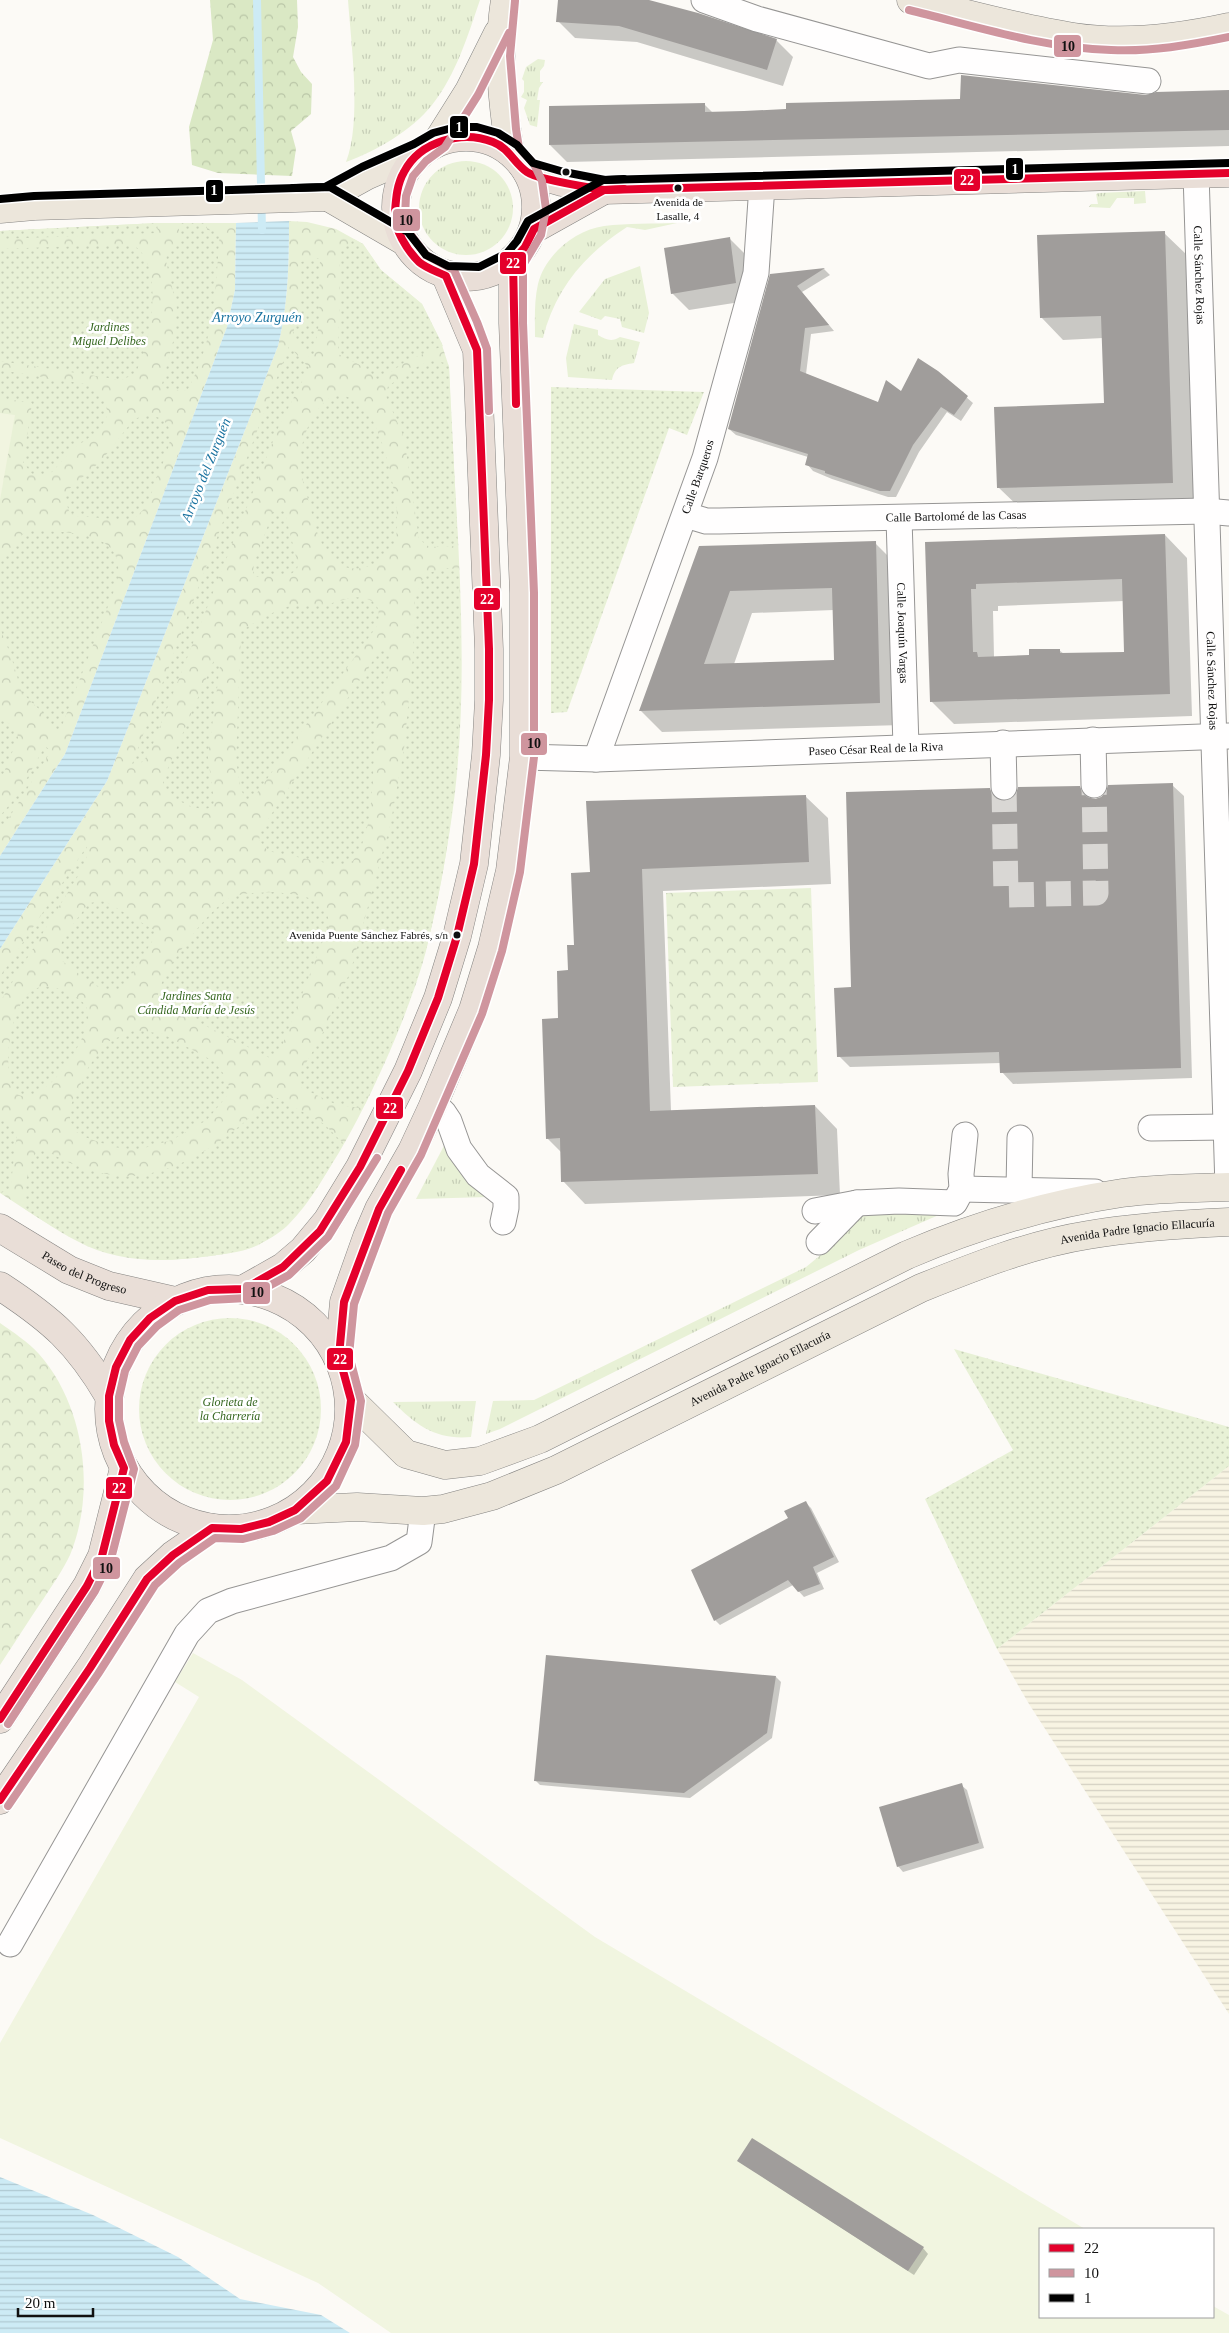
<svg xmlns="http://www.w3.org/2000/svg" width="1229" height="2333" font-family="Georgia,serif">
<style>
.farmland{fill:url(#farmland-rules)}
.grass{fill:url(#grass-tufts)}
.forest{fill:url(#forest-crowns)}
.park{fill:url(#park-crowns)}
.garden{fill:url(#garden-dots)}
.pitch{fill:#f1f5e0}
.water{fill:url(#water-rules)}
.shadow{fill:#0003;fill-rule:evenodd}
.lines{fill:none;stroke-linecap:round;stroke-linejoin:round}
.stream{stroke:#cdebf5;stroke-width:8}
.building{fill:#a09d9b;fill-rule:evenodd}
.minor-tunnel{stroke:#d9d7d4;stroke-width:25;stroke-dasharray:25 12;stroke-linecap:butt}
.minor-casing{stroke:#969594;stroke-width:27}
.major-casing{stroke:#848381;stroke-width:29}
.highway-casing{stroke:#848381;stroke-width:29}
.minor{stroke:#fffefe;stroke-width:25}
.major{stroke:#ece6db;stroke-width:28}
.highway{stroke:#e9ded7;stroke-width:28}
.bus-1-casing{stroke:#fff;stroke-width:11}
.bus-2-casing{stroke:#fff;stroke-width:11}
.bus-3-casing{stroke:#fff;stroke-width:11}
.bus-1{stroke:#e4002b;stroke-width:8}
.bus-2{stroke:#cf959e;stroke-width:8}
.bus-3{stroke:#000;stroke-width:8}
.bus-dot{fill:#101010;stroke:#fff;stroke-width:2}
.labels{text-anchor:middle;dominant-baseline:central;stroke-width:5;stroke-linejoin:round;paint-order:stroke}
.bus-label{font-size:11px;fill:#101010;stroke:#fff}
.street-label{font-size:12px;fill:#101010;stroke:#fff}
.park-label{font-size:12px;font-style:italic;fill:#366720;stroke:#fff}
.water-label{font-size:14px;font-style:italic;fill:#1a73a0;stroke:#fff}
.line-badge{stroke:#fff;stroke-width:2}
.badge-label{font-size:14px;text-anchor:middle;font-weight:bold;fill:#fff}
.pale-badge-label{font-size:14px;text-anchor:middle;font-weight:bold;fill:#111}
</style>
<defs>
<pattern id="farmland-rules" width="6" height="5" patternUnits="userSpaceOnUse" patternTransform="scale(1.25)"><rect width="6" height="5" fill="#f8f4e3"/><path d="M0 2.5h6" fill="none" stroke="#d4d0c2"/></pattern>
<pattern id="grass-tufts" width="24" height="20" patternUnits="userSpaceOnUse" patternTransform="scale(1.25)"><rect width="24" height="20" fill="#e8f1d6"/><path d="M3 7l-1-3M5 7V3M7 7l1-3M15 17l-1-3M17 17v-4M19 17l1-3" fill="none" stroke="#c6ceb7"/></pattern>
<pattern id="forest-crowns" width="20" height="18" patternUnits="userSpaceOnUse" patternTransform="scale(1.25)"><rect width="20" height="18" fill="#dae8c4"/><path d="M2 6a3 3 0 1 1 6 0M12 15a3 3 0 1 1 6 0" fill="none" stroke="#bac6a7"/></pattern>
<pattern id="park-crowns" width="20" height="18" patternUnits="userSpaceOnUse" patternTransform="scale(1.25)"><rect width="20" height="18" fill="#e8f1d6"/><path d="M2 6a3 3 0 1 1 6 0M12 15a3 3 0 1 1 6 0" fill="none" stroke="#c6ceb7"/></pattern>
<pattern id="garden-dots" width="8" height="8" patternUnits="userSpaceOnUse" patternTransform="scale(1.25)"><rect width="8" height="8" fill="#e8f1d6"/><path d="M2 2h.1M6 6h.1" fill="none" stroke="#c6ceb7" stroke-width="1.8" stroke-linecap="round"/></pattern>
<pattern id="water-rules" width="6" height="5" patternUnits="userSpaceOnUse" patternTransform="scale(1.25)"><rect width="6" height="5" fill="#cdebf5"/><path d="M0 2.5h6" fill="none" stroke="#afc8d1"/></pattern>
</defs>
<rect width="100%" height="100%" fill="#fcfaf6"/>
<polygon class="farmland" points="1229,1466 1229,2014 1029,1704 997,1649"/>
<g class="grass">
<path d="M348,0H480C468,35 456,75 432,105C411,131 378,150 346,162C362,123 351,43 348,0Z"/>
<polygon points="538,59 545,60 544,66 540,71 540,82 543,82 539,88 537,100 540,100 537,127 530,125 524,108 527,100 521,97 524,92 524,81 522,79 526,67"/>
<circle cx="466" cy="208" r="47"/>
<polygon points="1145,191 1146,203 1134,204 1134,198 1117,198 1110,208 1089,207 1091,204 1098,204 1096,194 1099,193"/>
<path d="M677,223L645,230L627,227C585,254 555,289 543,338L535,337C535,320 534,301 538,284C545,255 575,230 604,226C628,223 653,224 677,223Z"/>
<polygon points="640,266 649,313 644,333 622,327 620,319 605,316 601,320 579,312 605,279"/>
<path d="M574,324L598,330V335C606,340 612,342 620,337L640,342L634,363C621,365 615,367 612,380L568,377L566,358Z"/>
<polygon points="446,1142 489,1197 416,1199"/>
<polygon points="865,1213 941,1214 859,1250 500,1429 486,1434 493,1401 534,1400 806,1267 828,1249 833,1238"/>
<path d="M476,1401L471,1437C436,1440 417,1426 393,1402Z"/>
</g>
<polygon class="forest" points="210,0 297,0 298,27 293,57 301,72 312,84 311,114 291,131 296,149 292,176 218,173 192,165 189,127 213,40"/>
<g class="park">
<path d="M289,221L307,222L336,229L363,244L381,270L422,304L441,342L449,367C454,508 471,651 455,792C449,843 439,896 427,947C409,1020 328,1210 260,1244C243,1253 221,1254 201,1257C111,1269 72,1240 0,1193V949L107,781L278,346C288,305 289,264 289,221Z"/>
<polygon points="157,223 236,223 235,290 227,327 65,754 0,856 0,231"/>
<polygon points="811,888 818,1082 673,1087 666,893"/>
<path d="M0,1323C13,1332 28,1342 39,1354C85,1406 96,1492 70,1555C63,1570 53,1584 44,1598C29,1620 15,1642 0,1665Z"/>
</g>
<g class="garden">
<polygon points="157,223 158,233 0,239 0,231"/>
<path d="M179,223H207V230L220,231C215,290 216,338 187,391L161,388L174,338L177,309L166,261L167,254L179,244Z"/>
<polygon points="354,239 363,244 381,270 422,304 443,346 406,361 379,381 362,366 338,354 340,291 339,252"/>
<path d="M131,244C164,260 152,331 141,359C139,363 138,370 135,373C131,376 125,378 121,380L0,361V249Z"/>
<path d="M320,258L319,323L313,361L292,338C299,310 304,292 300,262Z"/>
<polygon points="289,346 309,368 279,426 149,754 142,762 131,767"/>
<polygon points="434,360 448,364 449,367 458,546 429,547 419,539 405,444 402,433 386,396 388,386 420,365"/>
<polygon points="0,370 91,385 104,398 108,414 99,431 74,448 52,472 37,476 31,473 23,462 32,403 0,398"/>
<polygon points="551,387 704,392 687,435 669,428 567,712 551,713"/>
<path d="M336,394C350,395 362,405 370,416C385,439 405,518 394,544C389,556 374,566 362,568C326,574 316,532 310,506C307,495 303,484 301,473C297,446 311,406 336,394Z"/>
<path d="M147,415C186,419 166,455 157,477C153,488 150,501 143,510L136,517L126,520L76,516L69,511L65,499L68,490L102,460L134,419Z"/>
<polygon points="277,510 282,510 285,513 298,565 297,569 290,575 256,577 253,574 254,563 273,512"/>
<path d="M32,530C68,533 129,529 117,583L58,736L51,728L42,712L22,693L11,656L0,628V563L23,534Z"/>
<path d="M444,568L459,569C464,696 459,825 426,949C412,1002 387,1053 365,1104L362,1108L337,1105L302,1088L299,1075L320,1039L351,970L360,936L391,821L404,749L413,656L415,599L422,580L429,573Z"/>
<path d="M354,597C374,598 383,605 377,626L249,804L241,790L236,761L241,631L265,616L294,604L325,605Z"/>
<path d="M385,649L389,651C391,679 380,705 376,731C371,767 377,839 349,865L341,866L268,851L259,840L261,830L369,666L381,650Z"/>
<path d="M214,660L219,661L220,666L208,757L214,801L213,806C200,815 178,800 166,793L163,786V780Z"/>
<path d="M0,720C11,724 17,726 18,738L0,782Z"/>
<polygon points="45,746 51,751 0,832 0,816 17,796"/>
<polygon points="87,846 86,863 0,1002 0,977"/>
<path d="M274,892C297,895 329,895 329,925L280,1051L272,1059L164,1005L158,997C159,974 210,906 232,897C245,892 260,893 274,892Z"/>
<path d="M101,901L106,902L156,931V935L124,987C102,998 78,972 61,960C54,943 76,922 85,908L90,903Z"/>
<path d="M44,986C58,987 83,995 88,1011C93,1034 45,1110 17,1094C0,1076 9,1005 33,990C36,988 40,987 44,986Z"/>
<polygon points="135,1030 163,1034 215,1062 225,1076 231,1091 207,1120 172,1140 137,1150 113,1147 79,1135 70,1121 70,1107 89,1066 107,1042"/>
<path d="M270,1098H278L324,1124L343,1143C328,1171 311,1202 288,1225C267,1245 239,1252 211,1256C166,1262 119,1264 77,1241C59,1232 42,1220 25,1209C25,1193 26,1156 42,1148C63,1161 87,1172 113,1175C171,1183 232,1137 270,1098Z"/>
<polygon points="0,1114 17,1133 11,1183 9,1189 1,1193"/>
<circle cx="230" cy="1409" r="91"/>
<polygon points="954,1349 1229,1427 1229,1466 997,1649 925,1499 1013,1450"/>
</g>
<g class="pitch">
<polygon points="0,413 15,415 0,500"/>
<polygon points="193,1653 242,1680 595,1937 1085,2229 1040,2229 1040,2317 1213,2317 1213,2306 1229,2315 1229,2333 391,2333 318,2283 0,2138 0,2043 199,1697 175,1682"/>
</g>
<g class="water">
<path d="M289,221C289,264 288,305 278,346L107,781L0,949V856L65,754L227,327L235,290L236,223Z"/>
<polygon points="0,2177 93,2215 178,2257 240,2299 321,2315 350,2333 0,2333"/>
</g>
<g class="shadow">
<polygon points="560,0 644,0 776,40 793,57 783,86 637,42 575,38 558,21"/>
<polygon points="1229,91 1229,146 567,162 550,145 705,105 713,113 1147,97"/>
<polygon points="1164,233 1187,255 1195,504 1021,509 998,487 1105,405 1103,338 1063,340 1041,317"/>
<polygon points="729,238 746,255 753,300 689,310 672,293"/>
<polygon points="824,269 830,275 802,292 834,331 811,334 806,374 879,403 937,372 973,403 961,421 947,412 919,452 896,497 888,497 832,479 813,471 807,464 808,457 736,435 729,429 771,275"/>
<path d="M1165,535L1187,558L1192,716L954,724L932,702L926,543ZM1124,601L1125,653L1064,654L1059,650L1030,656L994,657L993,611H998V606Z"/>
<path d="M875,543L897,565L902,725L662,732L640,710L700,548ZM834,610L835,661L734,664L752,613Z"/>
<polygon points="1172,785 1184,796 1192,1078 1013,1084 1002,1072 1001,1063 850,1067 839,1056 853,988 989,789 1005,803 1079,787 1091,800 1102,799 1107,793"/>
<polygon points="805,796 828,818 831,884 663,891 671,1111 815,1106 837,1129 840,1195 585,1204 563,1181 562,1153 547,1138 560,1020 592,873"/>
<polygon points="806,1503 811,1508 839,1562 817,1573 824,1589 804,1597 793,1585 720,1625 715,1620 789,1519"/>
<polygon points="776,1677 781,1682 772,1738 690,1798 540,1785 535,1780"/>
<polygon points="961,1785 967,1790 984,1848 903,1872 898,1866"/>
<polygon points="738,2161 923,2248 928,2254 914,2275"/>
</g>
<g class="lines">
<polyline class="stream" points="257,0 262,230"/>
</g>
<g class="building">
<polygon points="558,0 649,0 698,13 777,39 767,70 619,26 556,22"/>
<polygon points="961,75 1146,95 1156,92 1229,90 1229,130 549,145 549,106 705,103 705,112 744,111 786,109 786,103 960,99"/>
<polygon points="1165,231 1173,483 997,488 994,407 1104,403 1101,316 1040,318 1037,235"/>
<polygon points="730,237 736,283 671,294 664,248"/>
<polygon points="825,268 797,286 829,325 805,328 800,371 878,402 886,380 901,391 918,358 938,371 968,396 954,415 941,407 913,445 890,491 880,491 825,473 825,471 805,465 808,454 728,429 770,274"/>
<path d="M1165,534L1170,694L930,702L925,542ZM1122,579L1124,652L1060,653V649H1029V655L978,657L977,652H973L971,589H976V584Z"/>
<path d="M876,541L880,703L639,711L699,546ZM832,588L834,660L704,664L730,591Z"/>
<polygon points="1173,783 1181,1068 1000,1073 999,1052 837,1057 834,988 851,987 846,792 990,788 992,795 997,799 1005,801 1012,799 1016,794 1018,787 1080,786 1082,792 1087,797 1095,799 1101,797 1106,792 1108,785"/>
<polygon points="806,795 809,862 642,869 650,1111 815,1105 818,1174 561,1182 560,1138 546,1139 542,1019 558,1018 557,971 568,970 567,945 574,945 571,873 590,872 586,801"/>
<polygon points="806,1501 834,1557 813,1567 820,1584 798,1592 788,1580 714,1621 691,1570 788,1518 784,1511"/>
<polygon points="546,1655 776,1676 767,1733 684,1793 534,1781"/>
<polygon points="962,1783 979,1843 897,1867 879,1807"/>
<polygon points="752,2138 924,2247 908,2271 737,2161"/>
</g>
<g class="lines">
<polyline class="minor-tunnel" points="1004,787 1006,895 1096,893 1094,785"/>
<g class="minor-casing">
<g id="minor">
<polyline points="704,0 757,19 929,66 959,60 1148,81"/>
<path id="s1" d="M1196,173L1228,1187"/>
<path id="s2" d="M686,515L706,521H719L1206,511L1229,513"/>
<path id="s3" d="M899,518L906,747"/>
<polyline points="1093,740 1094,785"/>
<polyline points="1003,743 1004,787"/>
<path id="s4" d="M524,757L596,759L1229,736"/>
<path id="s5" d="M596,759L705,458L756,273L762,185"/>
<polyline points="432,1108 443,1112 449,1121 459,1149 478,1175 506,1197 506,1208 503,1222"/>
<polyline points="1151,1128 1226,1127"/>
<polyline points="962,1189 1095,1192"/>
<polyline points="1019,1189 1020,1138"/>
<polyline points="955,1202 962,1189 961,1174 965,1135"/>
<polyline points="815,1211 857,1203 899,1201 954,1203"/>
<polyline points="819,1242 857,1203"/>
<polyline points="10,1944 187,1634 208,1611 232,1601 391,1558 419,1542 423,1511"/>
</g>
</g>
<g class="major-casing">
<g id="major">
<path d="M505,0C497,51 502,101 510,152"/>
<path d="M911,0C965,13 1020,29 1074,37C1126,45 1179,38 1229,27"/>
<polyline points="437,142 469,91 498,33"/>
<polyline points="328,197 402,240"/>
<polyline points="0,209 34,206 328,197 366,176 419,153"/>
<path d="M351,1400L406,1454L445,1465L480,1461L540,1439L907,1255C975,1226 1048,1204 1122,1193C1157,1188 1194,1188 1229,1187"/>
<path id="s6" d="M295,1510L357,1507L423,1511L443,1509L492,1496L556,1470L921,1288C976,1266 1031,1244 1088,1235C1135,1227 1182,1224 1229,1222"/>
</g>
</g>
<g class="highway-casing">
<g id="highway">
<circle cx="466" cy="207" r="70"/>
<polyline points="527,172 562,182 604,190 1229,173"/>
<polyline points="534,229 604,190"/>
<path id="s7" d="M0,1228L69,1270L109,1286L175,1301"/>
<path d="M0,1286C52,1320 77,1342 109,1396"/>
<polyline points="244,1289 283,1267 303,1250 327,1221 360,1167 408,1071 438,998 457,936 474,864 486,755 489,700 489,649 477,350 446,276"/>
<circle cx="229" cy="1409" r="120"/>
<polyline points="339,1356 344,1302 367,1237 379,1209 412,1151 432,1108 473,1010 492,948 510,871 524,757 524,593 513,323 513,261"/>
<polyline points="0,1719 87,1586 102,1556 124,1468"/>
<polyline points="0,1800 90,1668 147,1579 173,1555 212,1528"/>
</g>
</g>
<use href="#minor" class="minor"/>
<use href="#major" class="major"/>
<use href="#highway" class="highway"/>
<g class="bus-1-casing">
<g id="bus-1">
<polyline points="516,404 513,261 525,247 534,229 604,190 624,189"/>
<path d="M0,1719L87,1586L102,1556L124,1468L114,1445L109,1421V1396L116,1367L130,1340L150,1318L175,1301L208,1290L244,1289L283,1267L320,1231L360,1167L408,1071L438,998L457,936L474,864L486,755L489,700V649L477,350L446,276C438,272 426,268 419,262C407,250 394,230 395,212C396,198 397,184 404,172C420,141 462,130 493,142C509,148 514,163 527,172C538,180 588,187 604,190L1229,173"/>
<polyline points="0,1800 90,1668 147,1579 173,1555 212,1528 241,1529 269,1522 295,1510 327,1481 346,1442 351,1400 339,1356 344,1302 379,1209 401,1170"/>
</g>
</g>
<g class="bus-2-casing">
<g id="bus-2">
<path d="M909,10C975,26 1042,48 1111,50C1151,52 1190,45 1229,37"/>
<polyline points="489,411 487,349 477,322 454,270 426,255 411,235 405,216 406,196 413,176 426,161 445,147 478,95 509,33"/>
<polyline points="8,1724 95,1591 111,1559 134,1469 124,1442 119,1420 119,1397 125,1371 138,1346 157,1326 179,1310 210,1300 247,1298 289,1275 328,1237 377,1158"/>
<polyline points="8,1806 98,1674 155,1585 179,1563 215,1538 243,1539 273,1531 301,1518 336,1486 355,1445 361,1401 349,1355 354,1304 388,1213 421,1155 482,1014 502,951 520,872 534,757 534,593 523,323 523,265 541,235 546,209 542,181 534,164 519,148 516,129 510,56 515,1"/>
</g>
</g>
<g class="bus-3-casing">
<g id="bus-3">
<polyline points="293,188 325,187 362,167 414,144 433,133 456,127 477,127 498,133 517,145 533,163 564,172 605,180 624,179"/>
<polyline points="0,199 34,196 330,187 408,232 426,255 448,266 479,267 507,253 517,241 528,221 603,180 1229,163"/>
</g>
</g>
<use href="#bus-1" class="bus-1"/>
<use href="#bus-2" class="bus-2"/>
<use href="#bus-3" class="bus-3"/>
</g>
<g class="bus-dot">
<circle cx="566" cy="172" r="4.5"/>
<circle cx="678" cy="188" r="4.5"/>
<circle cx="457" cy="935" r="4.5"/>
</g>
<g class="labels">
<g class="bus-label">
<text x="678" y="202">Avenida de<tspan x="678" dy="14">Lasalle, 4</tspan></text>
<text x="448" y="935" text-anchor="end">Avenida Puente Sánchez Fabrés, s/n</text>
</g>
<g class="street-label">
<text stroke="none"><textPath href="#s1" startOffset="102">Calle Sánchez Rojas</textPath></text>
<text stroke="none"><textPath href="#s5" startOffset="300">Calle Barqueros</textPath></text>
<text stroke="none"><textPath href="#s2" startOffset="271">Calle Bartolomé de las Casas</textPath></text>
<text stroke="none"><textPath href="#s3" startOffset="115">Calle Joaquín Vargas</textPath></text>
<text stroke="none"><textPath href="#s1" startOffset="508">Calle Sánchez Rojas</textPath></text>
<text stroke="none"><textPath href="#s4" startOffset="352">Paseo César Real de la Riva</textPath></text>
<text stroke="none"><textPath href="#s6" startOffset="901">Avenida Padre Ignacio Ellacuría</textPath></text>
<text stroke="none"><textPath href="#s7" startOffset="96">Paseo del Progreso</textPath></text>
<text stroke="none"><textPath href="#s6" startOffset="496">Avenida Padre Ignacio Ellacuría</textPath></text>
</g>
<g class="park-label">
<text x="109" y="327">Jardines<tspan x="109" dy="14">Miguel Delibes</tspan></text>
<text x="196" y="996">Jardines Santa<tspan x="196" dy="14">Cándida María de Jesús</tspan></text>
<text x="230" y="1402">Glorieta de<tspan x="230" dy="14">la Charrería</tspan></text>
</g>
<g class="water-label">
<text x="257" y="317">Arroyo Zurguén</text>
<text transform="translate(206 470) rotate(-68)">Arroyo del Zurguén</text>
</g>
</g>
<g class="line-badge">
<rect x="1053" y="34" width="29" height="24" rx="5" fill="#cf959e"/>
<rect x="449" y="115" width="20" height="24" rx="5" fill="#000"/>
<rect x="1005" y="157" width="19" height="24" rx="5" fill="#000"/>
<rect x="953" y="168" width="28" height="24" rx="5" fill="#e4002b"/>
<rect x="205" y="179" width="19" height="24" rx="5" fill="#000"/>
<rect x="392" y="208" width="29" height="24" rx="5" fill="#cf959e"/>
<rect x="499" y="251" width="28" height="24" rx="5" fill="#e4002b"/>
<rect x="473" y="587" width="28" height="24" rx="5" fill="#e4002b"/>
<rect x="520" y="732" width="28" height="24" rx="5" fill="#cf959e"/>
<rect x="375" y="1096" width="29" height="24" rx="5" fill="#e4002b"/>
<rect x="242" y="1281" width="29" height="24" rx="5" fill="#cf959e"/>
<rect x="326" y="1347" width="28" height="24" rx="5" fill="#e4002b"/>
<rect x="105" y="1476" width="28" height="24" rx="5" fill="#e4002b"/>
<rect x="92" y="1556" width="29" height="24" rx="5" fill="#cf959e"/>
</g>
<g class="badge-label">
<text x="459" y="132">1</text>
<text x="1015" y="174">1</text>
<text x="967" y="185">22</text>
<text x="214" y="195">1</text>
<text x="513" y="268">22</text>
<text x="487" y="604">22</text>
<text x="390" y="1113">22</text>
<text x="340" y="1364">22</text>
<text x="119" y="1493">22</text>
</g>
<g class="pale-badge-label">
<text x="1068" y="51">10</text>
<text x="406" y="225">10</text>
<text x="534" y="748">10</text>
<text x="257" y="1297">10</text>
<text x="106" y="1573">10</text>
</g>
<rect x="1039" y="2228" width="175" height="90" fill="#ffffff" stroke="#9f9f9f"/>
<rect x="1049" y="2244" width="25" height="8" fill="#e4002b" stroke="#9f9f9f"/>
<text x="1084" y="2253" font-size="15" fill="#101010">22</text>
<rect x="1049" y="2269" width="25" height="8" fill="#cf959e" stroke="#9f9f9f"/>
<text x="1084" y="2278" font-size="15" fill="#101010">10</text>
<rect x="1049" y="2294" width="25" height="8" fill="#000000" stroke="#9f9f9f"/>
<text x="1084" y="2303" font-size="15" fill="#101010">1</text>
<path d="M18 2308v8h75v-8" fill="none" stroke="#101010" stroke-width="2.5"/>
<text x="25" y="2308" font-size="15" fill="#101010" stroke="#ffffff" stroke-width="4" paint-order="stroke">20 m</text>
</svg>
